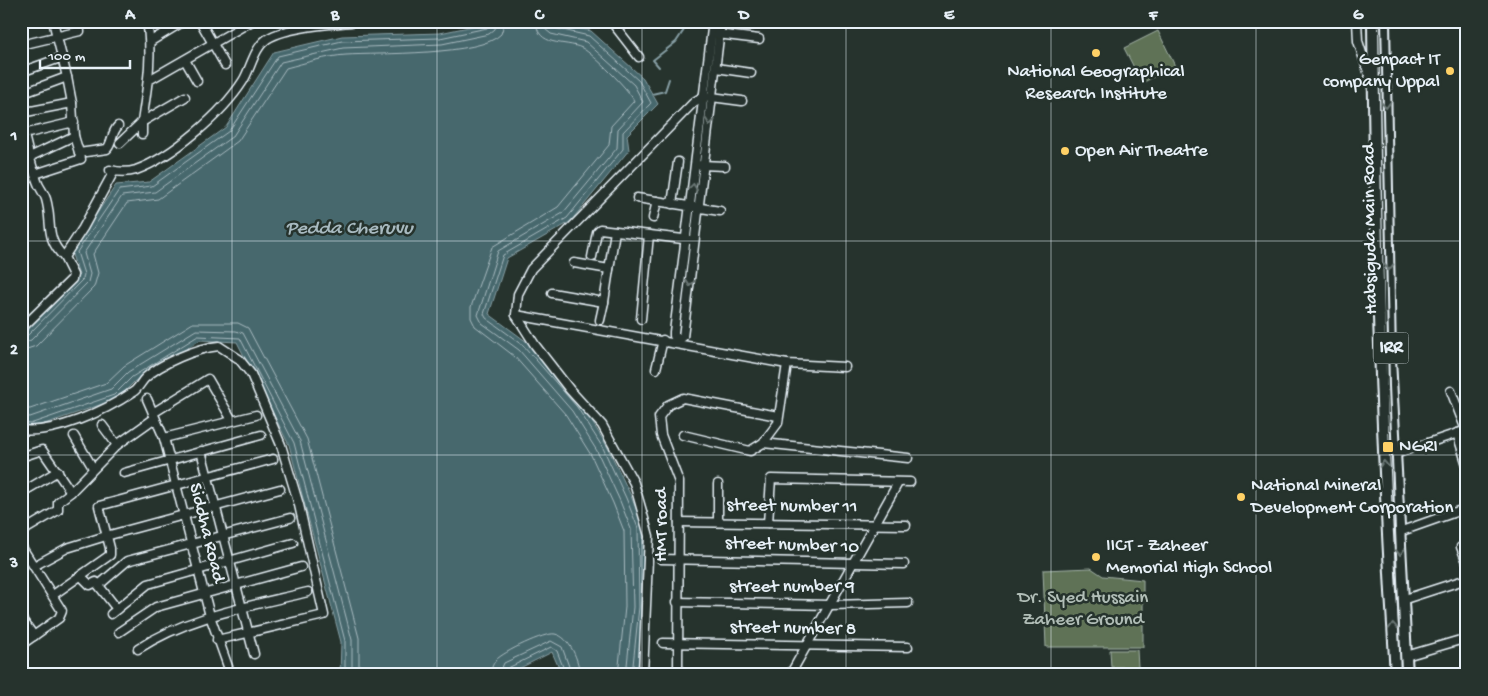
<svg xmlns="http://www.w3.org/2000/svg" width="1488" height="696" font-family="'Gochi Hand',sans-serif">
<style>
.green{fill:#5e7256;stroke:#a3b2a7}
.water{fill:#47686d;stroke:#879fa5}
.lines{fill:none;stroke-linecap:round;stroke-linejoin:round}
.shore{stroke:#a8bac0;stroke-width:1}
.stream{stroke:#879fa5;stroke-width:2}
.minor-casing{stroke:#e8f1f8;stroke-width:11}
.major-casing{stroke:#e8f1f8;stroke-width:14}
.minor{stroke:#26332d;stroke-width:8}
.major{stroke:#26332d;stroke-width:10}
.rail{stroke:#e8f1f8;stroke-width:2}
.oneway{stroke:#6a7674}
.grid{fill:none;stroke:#e8f1f8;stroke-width:1;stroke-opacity:0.55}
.poi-dot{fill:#ffd166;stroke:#26332d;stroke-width:2}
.labels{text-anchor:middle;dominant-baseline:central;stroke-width:5;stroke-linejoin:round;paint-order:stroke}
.shield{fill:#26332d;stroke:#aeb8bb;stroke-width:1}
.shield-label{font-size:18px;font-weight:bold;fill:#e8f1f8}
.poi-label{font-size:19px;fill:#e8f1f8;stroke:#26332d;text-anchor:start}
.street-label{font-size:19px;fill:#e8f1f8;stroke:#26332d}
.park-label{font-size:19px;fill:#b1beb7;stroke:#26332d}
.water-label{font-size:20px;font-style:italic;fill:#a8bac0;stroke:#26332d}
.neatline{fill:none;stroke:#e8f1f8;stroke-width:2}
.grid-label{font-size:16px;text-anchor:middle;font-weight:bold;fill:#e8f1f8}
</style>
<rect width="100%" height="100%" fill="#26332d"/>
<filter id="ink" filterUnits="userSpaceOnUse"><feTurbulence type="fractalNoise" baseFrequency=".02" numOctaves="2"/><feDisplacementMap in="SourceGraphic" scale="10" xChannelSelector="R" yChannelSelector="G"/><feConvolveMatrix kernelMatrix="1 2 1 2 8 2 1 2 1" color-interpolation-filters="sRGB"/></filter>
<g filter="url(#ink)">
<g class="green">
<polygon points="1158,31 1175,66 1142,83 1124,48"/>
<polygon points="1091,568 1103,576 1143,580 1143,647 1046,647 1043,570"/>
<polygon points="1110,650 1137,650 1138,667 1111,667"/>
</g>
<polygon class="water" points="497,21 544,21 591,31 643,78 658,104 627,135 629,150 570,222 507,258 489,314 527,342 581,404 607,446 631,496 643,527 644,608 637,675 562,675 552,652 506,675 340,675 341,642 289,445 237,342 200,340 135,381 117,399 30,429 21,427 21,334 79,275 71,252 116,185 149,182 226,127 274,52 342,36 440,33"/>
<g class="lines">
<g class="shore">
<path d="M536,21C537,48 565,40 582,48C593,54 630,90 634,101L611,126L609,145L558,207L492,247L471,307V318L475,326L514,356L566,415L591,455L613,503L624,531L625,607L618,675"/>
<polyline points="544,21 545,29 551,34 586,42 634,85 643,102 618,129 617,148 563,213 498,251 478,315 482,323 519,350 572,411 597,451 620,501 631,529 633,607 626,675"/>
<polyline points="550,21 554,28 589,36 639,81 651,103 623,132 623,149 567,218 503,255 484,314 486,318 523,345 577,407 603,448 626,498 638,528 639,607 632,675"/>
<polyline points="21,337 27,336 83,279 84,274 77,252 119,190 152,186 229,131 278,56 342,41 440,38 487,28 491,21"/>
<polyline points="21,344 31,340 88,282 90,274 84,253 122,196 155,192 233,136 281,62 343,48 442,44 489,34 495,29 497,21"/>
<path d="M21,351L36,346L94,287L98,273L93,254L127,203L158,199L238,141L286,68C305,63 327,56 346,55C378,53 481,56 501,34L505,21"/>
<polyline points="21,409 30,409 106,383 124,366 193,323 238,323 248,328 307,439 359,638 359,675"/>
<polyline points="21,416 30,417 111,389 128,372 196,330 236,331 243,333 300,441 352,640 352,675"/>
<polyline points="21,422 30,424 114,395 132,377 198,336 240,338 294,443 345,641 345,675"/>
<path d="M491,675C491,669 492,665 496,660C503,652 545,632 555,634C570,637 579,661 580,675"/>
<polyline points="499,675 504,663 551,641 562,647 572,675"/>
<polyline points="505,675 508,668 551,647 557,651 566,675"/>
</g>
<g class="stream">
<polyline points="659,67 653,60 676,42 690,21"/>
<polyline points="652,94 665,91 669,79"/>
</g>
<g class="minor-casing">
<g id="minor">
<path d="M147,21C153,55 147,88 142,122L185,97"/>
<polyline points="200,21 225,65"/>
<polyline points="611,21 639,57"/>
<polyline points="713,21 674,332 674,336 679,339 683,337 721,21"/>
<polyline points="1357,21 1358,41 1372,84"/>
<polyline points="717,34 759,39"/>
<polyline points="151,41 184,21"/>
<polyline points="21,45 80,31"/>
<polyline points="185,60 197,81"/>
<polyline points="716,68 751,73"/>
<polyline points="21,72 63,57"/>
<polyline points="149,80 252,21"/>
<polyline points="21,94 67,77"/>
<polyline points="21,113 72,103"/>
<path d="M21,120C25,141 30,161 37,181C39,188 44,192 46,199C53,223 44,237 64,257"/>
<polyline points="24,134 74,122"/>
<polyline points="120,143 142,122 142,134"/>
<path d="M79,153L107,149C113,142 111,133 118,126"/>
<polyline points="21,161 74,136"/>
<polyline points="701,165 725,166"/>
<path d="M110,170C118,172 127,173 136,170C172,157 222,114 243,81C251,68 254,48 267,39C287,26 340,23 364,21"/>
<polyline points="35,174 81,159 74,136 72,103 67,77 53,21"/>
<polyline points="637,198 720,211"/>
<polyline points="672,204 678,162"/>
<polyline points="653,218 657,201"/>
<polyline points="592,257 597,232 600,229 691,240"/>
<polyline points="574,263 609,269"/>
<polyline points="552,293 604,302 615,231"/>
<polyline points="516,315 787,364 845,367"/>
<polyline points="641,319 649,235"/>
<polyline points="600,320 604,302"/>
<polyline points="21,329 72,279 73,275 64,257 83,228 114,171"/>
<polyline points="656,369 663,340"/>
<polyline points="1451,391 1466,430"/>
<polyline points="147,399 164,438 210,616 231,675"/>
<polyline points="153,413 208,379 232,420"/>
<polyline points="102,425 117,445"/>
<path d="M21,430C55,434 105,411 133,392C138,389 141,382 145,378C161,363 197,348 219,346L239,359L251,374L281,445L299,505L324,615L217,640"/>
<polyline points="1457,433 1467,465"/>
<polyline points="683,435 750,451 763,443 778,423 787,364"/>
<polyline points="74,436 93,468"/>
<polyline points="164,438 256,415"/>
<polyline points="763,443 908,458"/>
<polyline points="201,451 254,654"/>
<polyline points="1395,454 1467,430"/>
<polyline points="21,457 42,450 71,492"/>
<polyline points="124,473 261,435"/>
<polyline points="718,484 718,522"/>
<polyline points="21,493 58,471"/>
<polyline points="679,522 906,525"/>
<polyline points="768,523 771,479 910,482"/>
<polyline points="21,532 58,510 58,502 71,492 117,445 155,418"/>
<polyline points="1399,532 1467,508"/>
<polyline points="21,546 62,611 59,618 21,645"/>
<polyline points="1461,547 1467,562"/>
<polyline points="661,559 904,564"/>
<polyline points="34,566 67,548 106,536 280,489"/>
<polyline points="81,576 90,585 96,582 117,609"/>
<polyline points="99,585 127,561 290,518"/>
<polyline points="53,595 110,555 110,548 99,506 273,459"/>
<polyline points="1402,600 1467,579"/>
<polyline points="677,602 831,605 908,603"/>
<polyline points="111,614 148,584 293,543"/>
<polyline points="21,618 34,636"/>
<polyline points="119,632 156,607 301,567"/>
<polyline points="663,643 908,647"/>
<path d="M138,649C188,616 251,606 308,592"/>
<polyline points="1406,656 1467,638"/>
<polyline points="643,675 649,536 634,483 602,425 570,390 535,345 516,315 518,294 531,269 694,102 704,96 742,101"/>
<polyline points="678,675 679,482 661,435 659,417 668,405 683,398 778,416"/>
<polyline points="790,675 898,483"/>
</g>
</g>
<g class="major-casing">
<g id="major">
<path d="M1373,21C1375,239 1382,457 1396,675"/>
<polyline points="1384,21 1390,359 1407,675"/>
</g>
</g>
<use href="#minor" class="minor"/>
<use href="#major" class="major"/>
<polyline class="rail" points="1381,21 1389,386 1401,675"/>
</g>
<defs><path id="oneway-chevron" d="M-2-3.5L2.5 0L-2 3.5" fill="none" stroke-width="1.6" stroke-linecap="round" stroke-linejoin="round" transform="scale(1.25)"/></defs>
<g class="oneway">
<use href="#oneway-chevron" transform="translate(1386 105) rotate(89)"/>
<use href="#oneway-chevron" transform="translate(710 122) rotate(97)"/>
<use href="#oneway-chevron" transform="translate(693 187) rotate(-82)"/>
<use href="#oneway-chevron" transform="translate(1389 267) rotate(89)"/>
<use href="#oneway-chevron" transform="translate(690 283) rotate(97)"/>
<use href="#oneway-chevron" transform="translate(1384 464) rotate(-93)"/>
<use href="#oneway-chevron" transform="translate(1400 552) rotate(87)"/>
<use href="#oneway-chevron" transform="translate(1393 626) rotate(-94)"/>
</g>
</g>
<path class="grid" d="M232,21V675M437,21V675M642,21V675M846,21V675M1051,21V675M1256,21V675M21,241H1467M21,455H1467"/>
<g class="poi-dot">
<circle cx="1096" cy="53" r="5"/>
<circle cx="1450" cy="71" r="5"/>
<circle cx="1065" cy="151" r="5"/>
<rect x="1382" y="441" width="12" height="12" rx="2.5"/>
<circle cx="1241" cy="497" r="5"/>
<circle cx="1096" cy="557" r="5"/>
</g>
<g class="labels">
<rect class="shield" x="1373.5" y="332.5" width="35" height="31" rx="4"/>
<g class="shield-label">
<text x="1391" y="348">IRR</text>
</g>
<g class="poi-label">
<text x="1440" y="60" text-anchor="end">Genpact IT<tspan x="1440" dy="22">company Uppal</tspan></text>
<text x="1096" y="72" text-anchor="middle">National Geographical<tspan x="1096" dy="22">Research Institute</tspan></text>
<text x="1075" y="151">Open Air Theatre</text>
<text x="1399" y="447">NGRI</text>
<text x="1251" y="486">National Mineral<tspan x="1251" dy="22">Development Corporation</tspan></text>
<text x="1106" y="546">IICT - Zaheer<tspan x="1106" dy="22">Memorial High School</tspan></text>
</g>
<g class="street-label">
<text transform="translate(1371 229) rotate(-91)">Habsiguda Main Road</text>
<text transform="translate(792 507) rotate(1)">street number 11</text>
<text transform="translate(662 525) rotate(-90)">HMT road</text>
<text transform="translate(206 533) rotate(76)">Siddha Road</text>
<text transform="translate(792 546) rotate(2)">street number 10</text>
<text x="792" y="587">street number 9</text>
<text transform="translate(793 629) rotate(1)">street number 8</text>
</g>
<g class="park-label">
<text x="1083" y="598">Dr. Syed Hussain<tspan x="1083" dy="22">Zaheer Ground</tspan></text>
</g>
<g class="water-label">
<text x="349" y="229">Pedda Cheruvu</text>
</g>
</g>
<rect width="1488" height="696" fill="none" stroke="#26332d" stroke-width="55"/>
<path d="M40 60v8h90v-8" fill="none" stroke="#e8f1f8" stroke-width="2.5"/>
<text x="48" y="60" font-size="15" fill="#e8f1f8" stroke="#26332d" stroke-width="4" paint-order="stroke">100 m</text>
<rect x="28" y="28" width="1432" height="640" class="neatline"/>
<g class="grid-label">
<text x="130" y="19">A</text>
<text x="335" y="19">B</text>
<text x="539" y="19">C</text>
<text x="744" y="19">D</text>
<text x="949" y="19">E</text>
<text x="1153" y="19">F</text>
<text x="1358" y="19">G</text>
<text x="14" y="140">1</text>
<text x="14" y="354">2</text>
<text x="14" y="567">3</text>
</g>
</svg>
